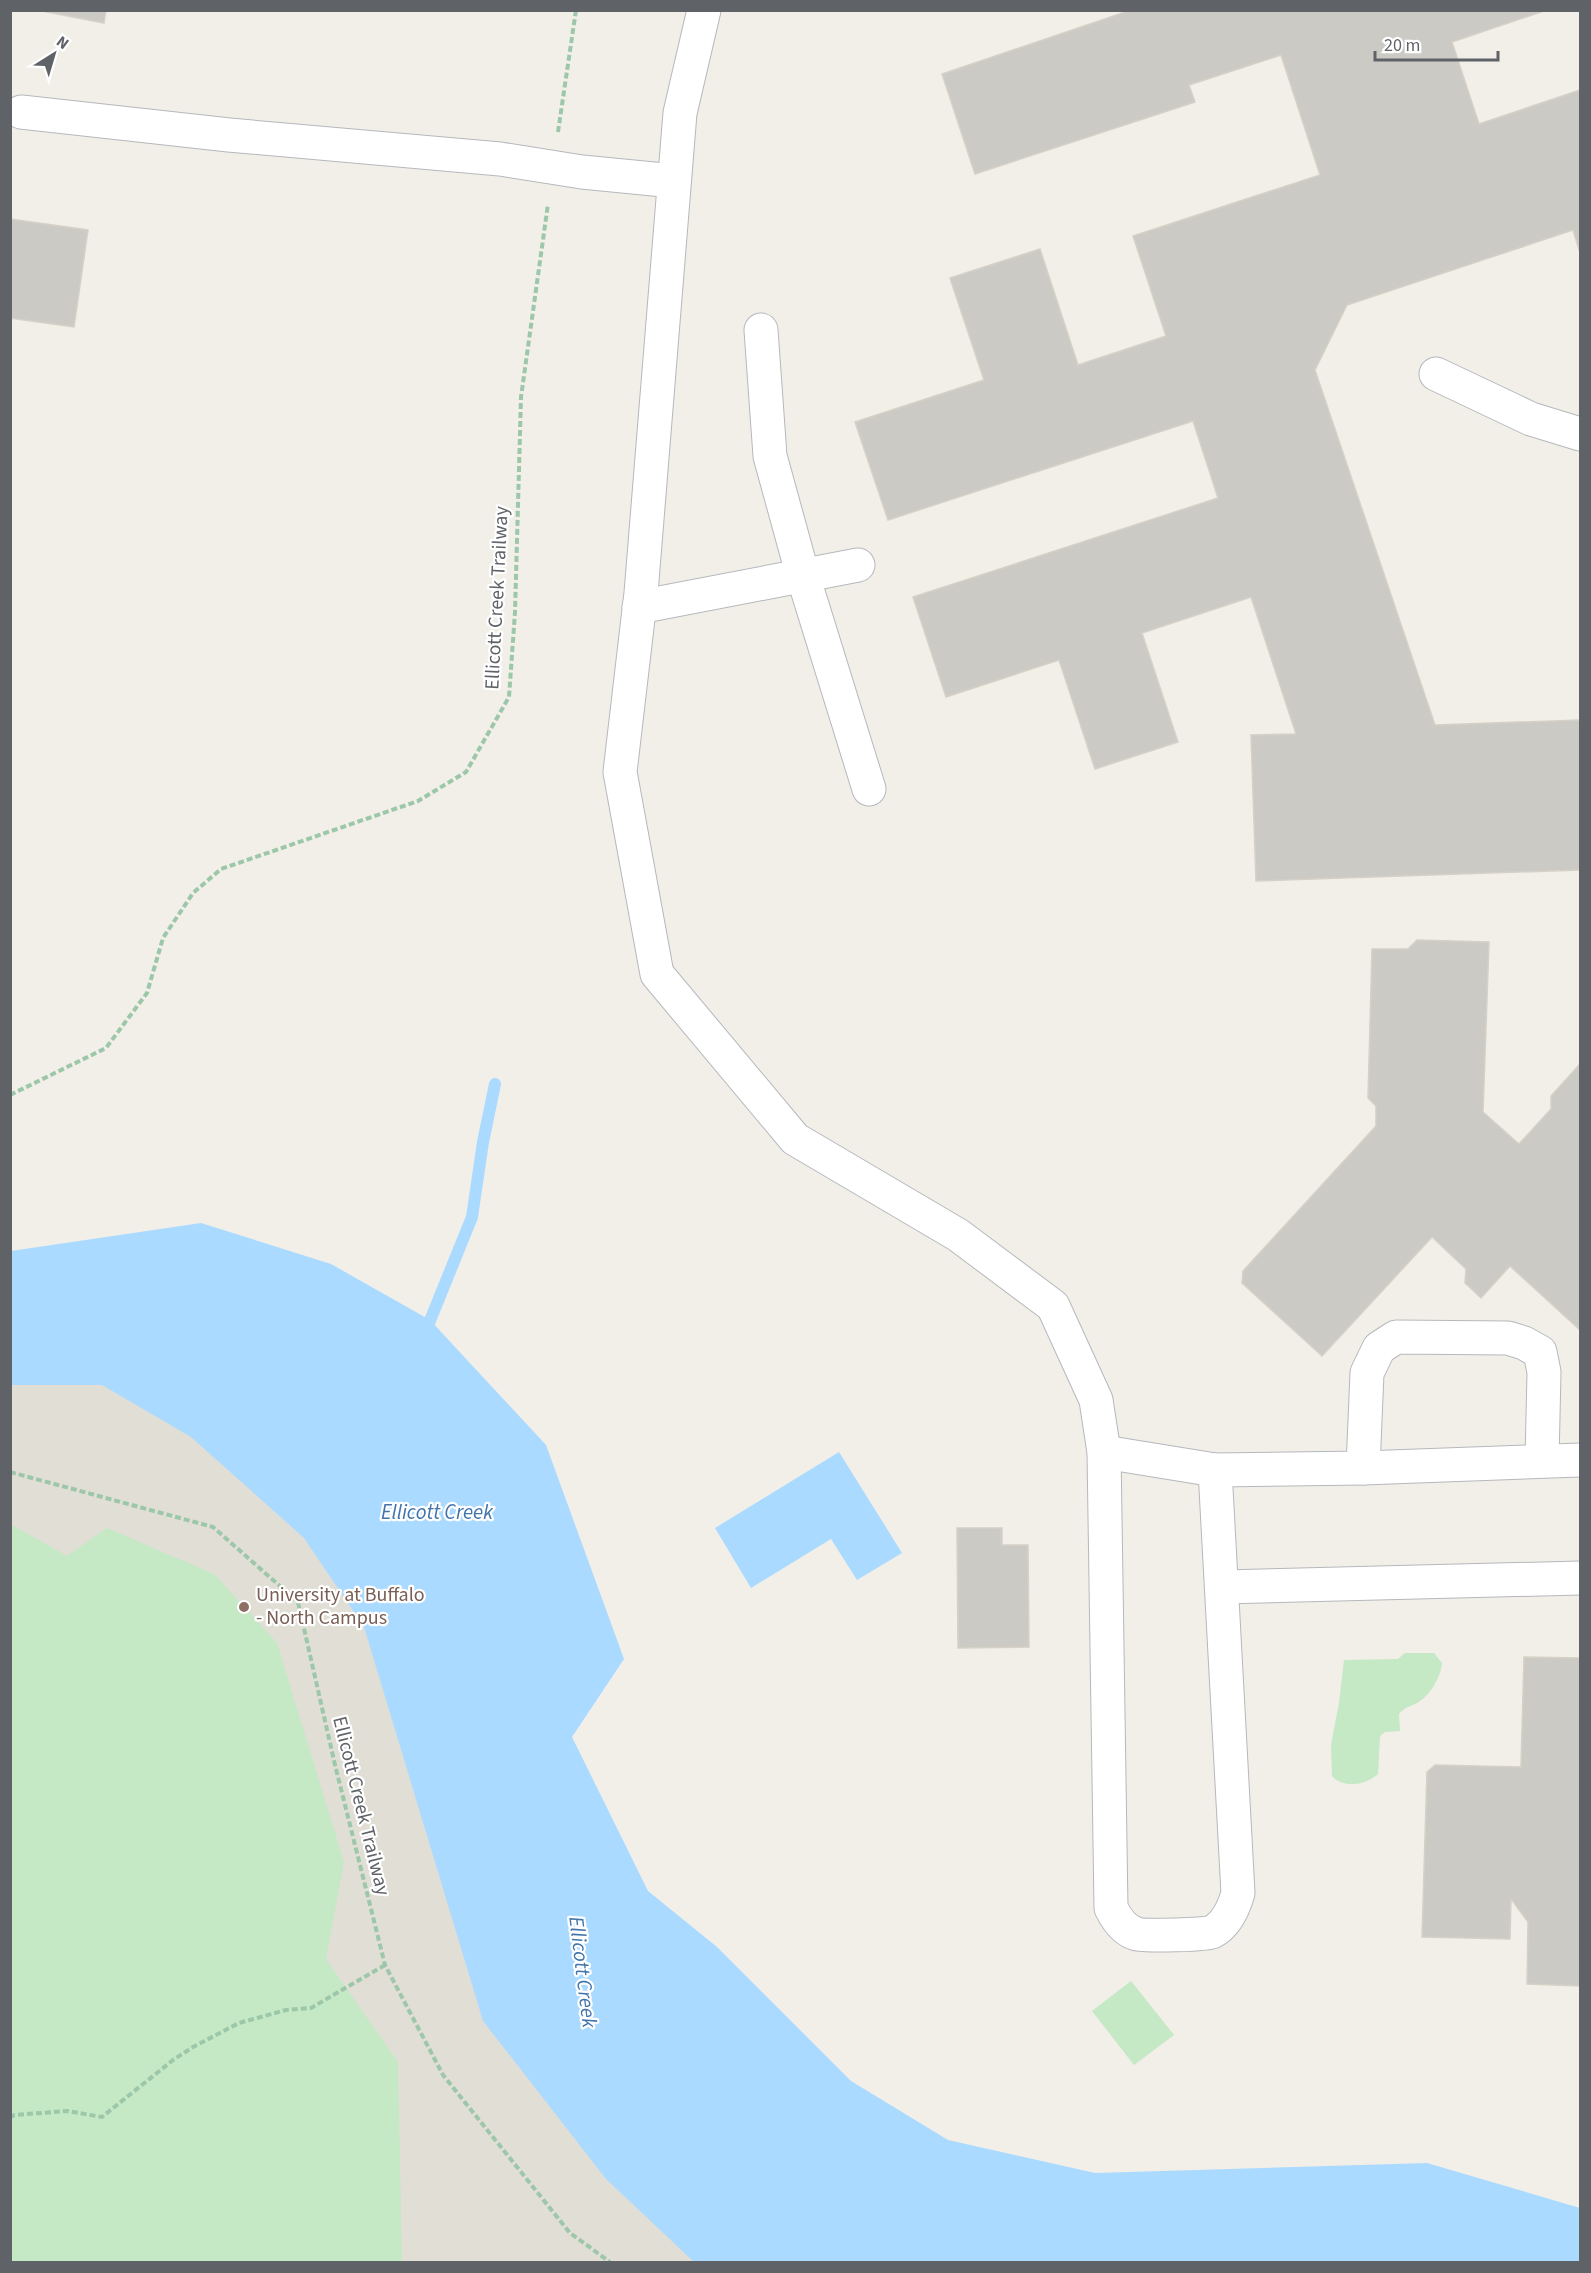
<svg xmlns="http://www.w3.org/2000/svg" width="1591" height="2273" font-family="'Source Sans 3',sans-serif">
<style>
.education{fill:#e1ded6}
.green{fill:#c5e8c5}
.water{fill:#aadaff}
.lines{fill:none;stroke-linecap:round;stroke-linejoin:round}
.stream{stroke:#aadaff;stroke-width:12}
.building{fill:#cccac5;stroke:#d6d1c6;stroke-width:1.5}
.minor-casing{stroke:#b5b8bc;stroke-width:35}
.path{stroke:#9cc7a9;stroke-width:4;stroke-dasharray:6 3;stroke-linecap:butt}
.minor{stroke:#fff;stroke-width:33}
.education-dot{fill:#8d6e63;stroke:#fff;stroke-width:2}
.labels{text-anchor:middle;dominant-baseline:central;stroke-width:4.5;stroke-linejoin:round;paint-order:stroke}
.street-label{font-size:20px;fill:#5f6368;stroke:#fff}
.education-label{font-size:20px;fill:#785e54;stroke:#fff;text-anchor:start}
.water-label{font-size:21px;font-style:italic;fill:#4174aa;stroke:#fff}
</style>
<rect width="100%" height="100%" fill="#f1efe8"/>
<polygon class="education" points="202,1320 560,1791 908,2262 11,2262 10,1341"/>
<g class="green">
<polygon points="10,1524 67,1556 107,1528 214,1574 277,1643 344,1862 326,1959 398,2062 402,2262 11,2262"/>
<path d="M1405,1653H1434L1442,1663C1441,1676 1431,1694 1420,1701C1411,1707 1407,1705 1399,1714L1400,1731L1385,1732L1380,1736L1378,1774C1366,1785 1344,1789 1332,1776L1331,1745L1339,1703L1344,1660L1398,1659Z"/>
<polygon points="1131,1981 1174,2035 1134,2065 1092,2011"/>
</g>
<g class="water">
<polygon points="201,1223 331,1264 430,1320 546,1445 624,1659 572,1737 648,1891 717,1947 851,2081 948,2140 1095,2173 1427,2163 1580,2208 1580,2262 694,2262 606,2179 483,2021 364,1627 304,1538 191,1437 102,1385 11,1385 11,1251"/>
<polygon points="839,1452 902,1553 857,1580 831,1539 751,1588 715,1528"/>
</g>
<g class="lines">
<polyline class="stream" points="425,1333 472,1217 483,1142 495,1084"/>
</g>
<g class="building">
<polygon points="37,10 106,10 104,23"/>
<polygon points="1131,10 1547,10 1452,42 1479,124 1580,90 1580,253 1573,230 1347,305 1315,370 1435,725 1580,720 1580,870 1256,881 1251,735 1296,734 1251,597 1142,633 1178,742 1095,769 1059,660 946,697 913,597 1218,498 1193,421 888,520 855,422 984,380 950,278 1040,249 1078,365 1166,336 1133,236 1320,175 1281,55 1189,85 1195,102 975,174 942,74"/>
<polygon points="10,219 88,230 74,327 10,318"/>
<polygon points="1417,940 1489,942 1483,1112 1519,1144 1551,1109 1551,1096 1580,1064 1580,1330 1510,1266 1481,1298 1465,1283 1466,1269 1432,1237 1322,1356 1242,1283 1243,1271 1376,1126 1376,1106 1368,1098 1372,949 1408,949"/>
<polygon points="957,1528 1002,1528 1002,1545 1028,1545 1029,1647 958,1648"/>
<polygon points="1524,1657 1580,1658 1580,1986 1527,1984 1528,1922 1511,1899 1510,1939 1422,1937 1427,1772 1435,1765 1521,1767"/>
</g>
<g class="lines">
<g class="minor-casing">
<g id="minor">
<path d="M704,10L680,113L641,593L620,772L657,974L795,1139L958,1235L1053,1306L1096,1400L1104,1452L1111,1908C1116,1918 1125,1931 1137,1934C1144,1936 1207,1935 1212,1932C1226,1925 1234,1907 1238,1893L1215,1470"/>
<polyline points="21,112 229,135 500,159 582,172 674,181"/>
<polyline points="761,330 770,456 803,576 869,789"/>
<polyline points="1436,374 1531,419 1580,434"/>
<polyline points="639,607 858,565"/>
<polyline points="1104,1452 1215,1470 1363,1468 1580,1460"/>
<polyline points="1363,1468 1367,1373 1379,1348 1396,1337 1508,1338 1524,1343 1540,1352 1544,1372 1542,1461"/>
<polyline points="1222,1587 1580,1578"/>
</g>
</g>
<g class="path">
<polyline points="558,132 576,10"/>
<polyline points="10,1095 106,1048 147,993 163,938 193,893 221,869 418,801 466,772 509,697 515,612 521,397 548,204"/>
<polyline points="10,1472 213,1527 298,1602 335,1765 385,1965 443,2075 570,2233 610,2262"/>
<polyline points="10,2118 14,2115 67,2111 102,2117 173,2060 193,2047 239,2023 286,2010 311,2008 385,1965"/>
</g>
<use href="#minor" class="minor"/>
</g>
<circle class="education-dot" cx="244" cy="1607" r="6"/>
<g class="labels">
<g class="street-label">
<text transform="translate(497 598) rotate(-87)">Ellicott Creek Trailway</text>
<text transform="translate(361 1806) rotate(76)">Ellicott Creek Trailway</text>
</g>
<g class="education-label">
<text x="256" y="1595">University at Buffalo<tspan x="256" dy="23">- North Campus</tspan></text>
</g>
<g class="water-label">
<text x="437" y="1512">Ellicott Creek</text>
<text transform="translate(583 1972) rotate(83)">Ellicott Creek</text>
</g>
</g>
<rect width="1591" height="2273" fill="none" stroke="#5f6368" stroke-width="24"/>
<g transform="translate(54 54) rotate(37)" stroke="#ffffff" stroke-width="4.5" paint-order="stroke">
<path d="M0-4.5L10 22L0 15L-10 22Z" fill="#5f6368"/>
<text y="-9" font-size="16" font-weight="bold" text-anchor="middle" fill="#5f6368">N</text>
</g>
<path d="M1375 51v9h123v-9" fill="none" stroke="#5f6368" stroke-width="3"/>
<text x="1384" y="51" font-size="18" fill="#5f6368" stroke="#ffffff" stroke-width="4.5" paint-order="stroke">20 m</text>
</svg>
